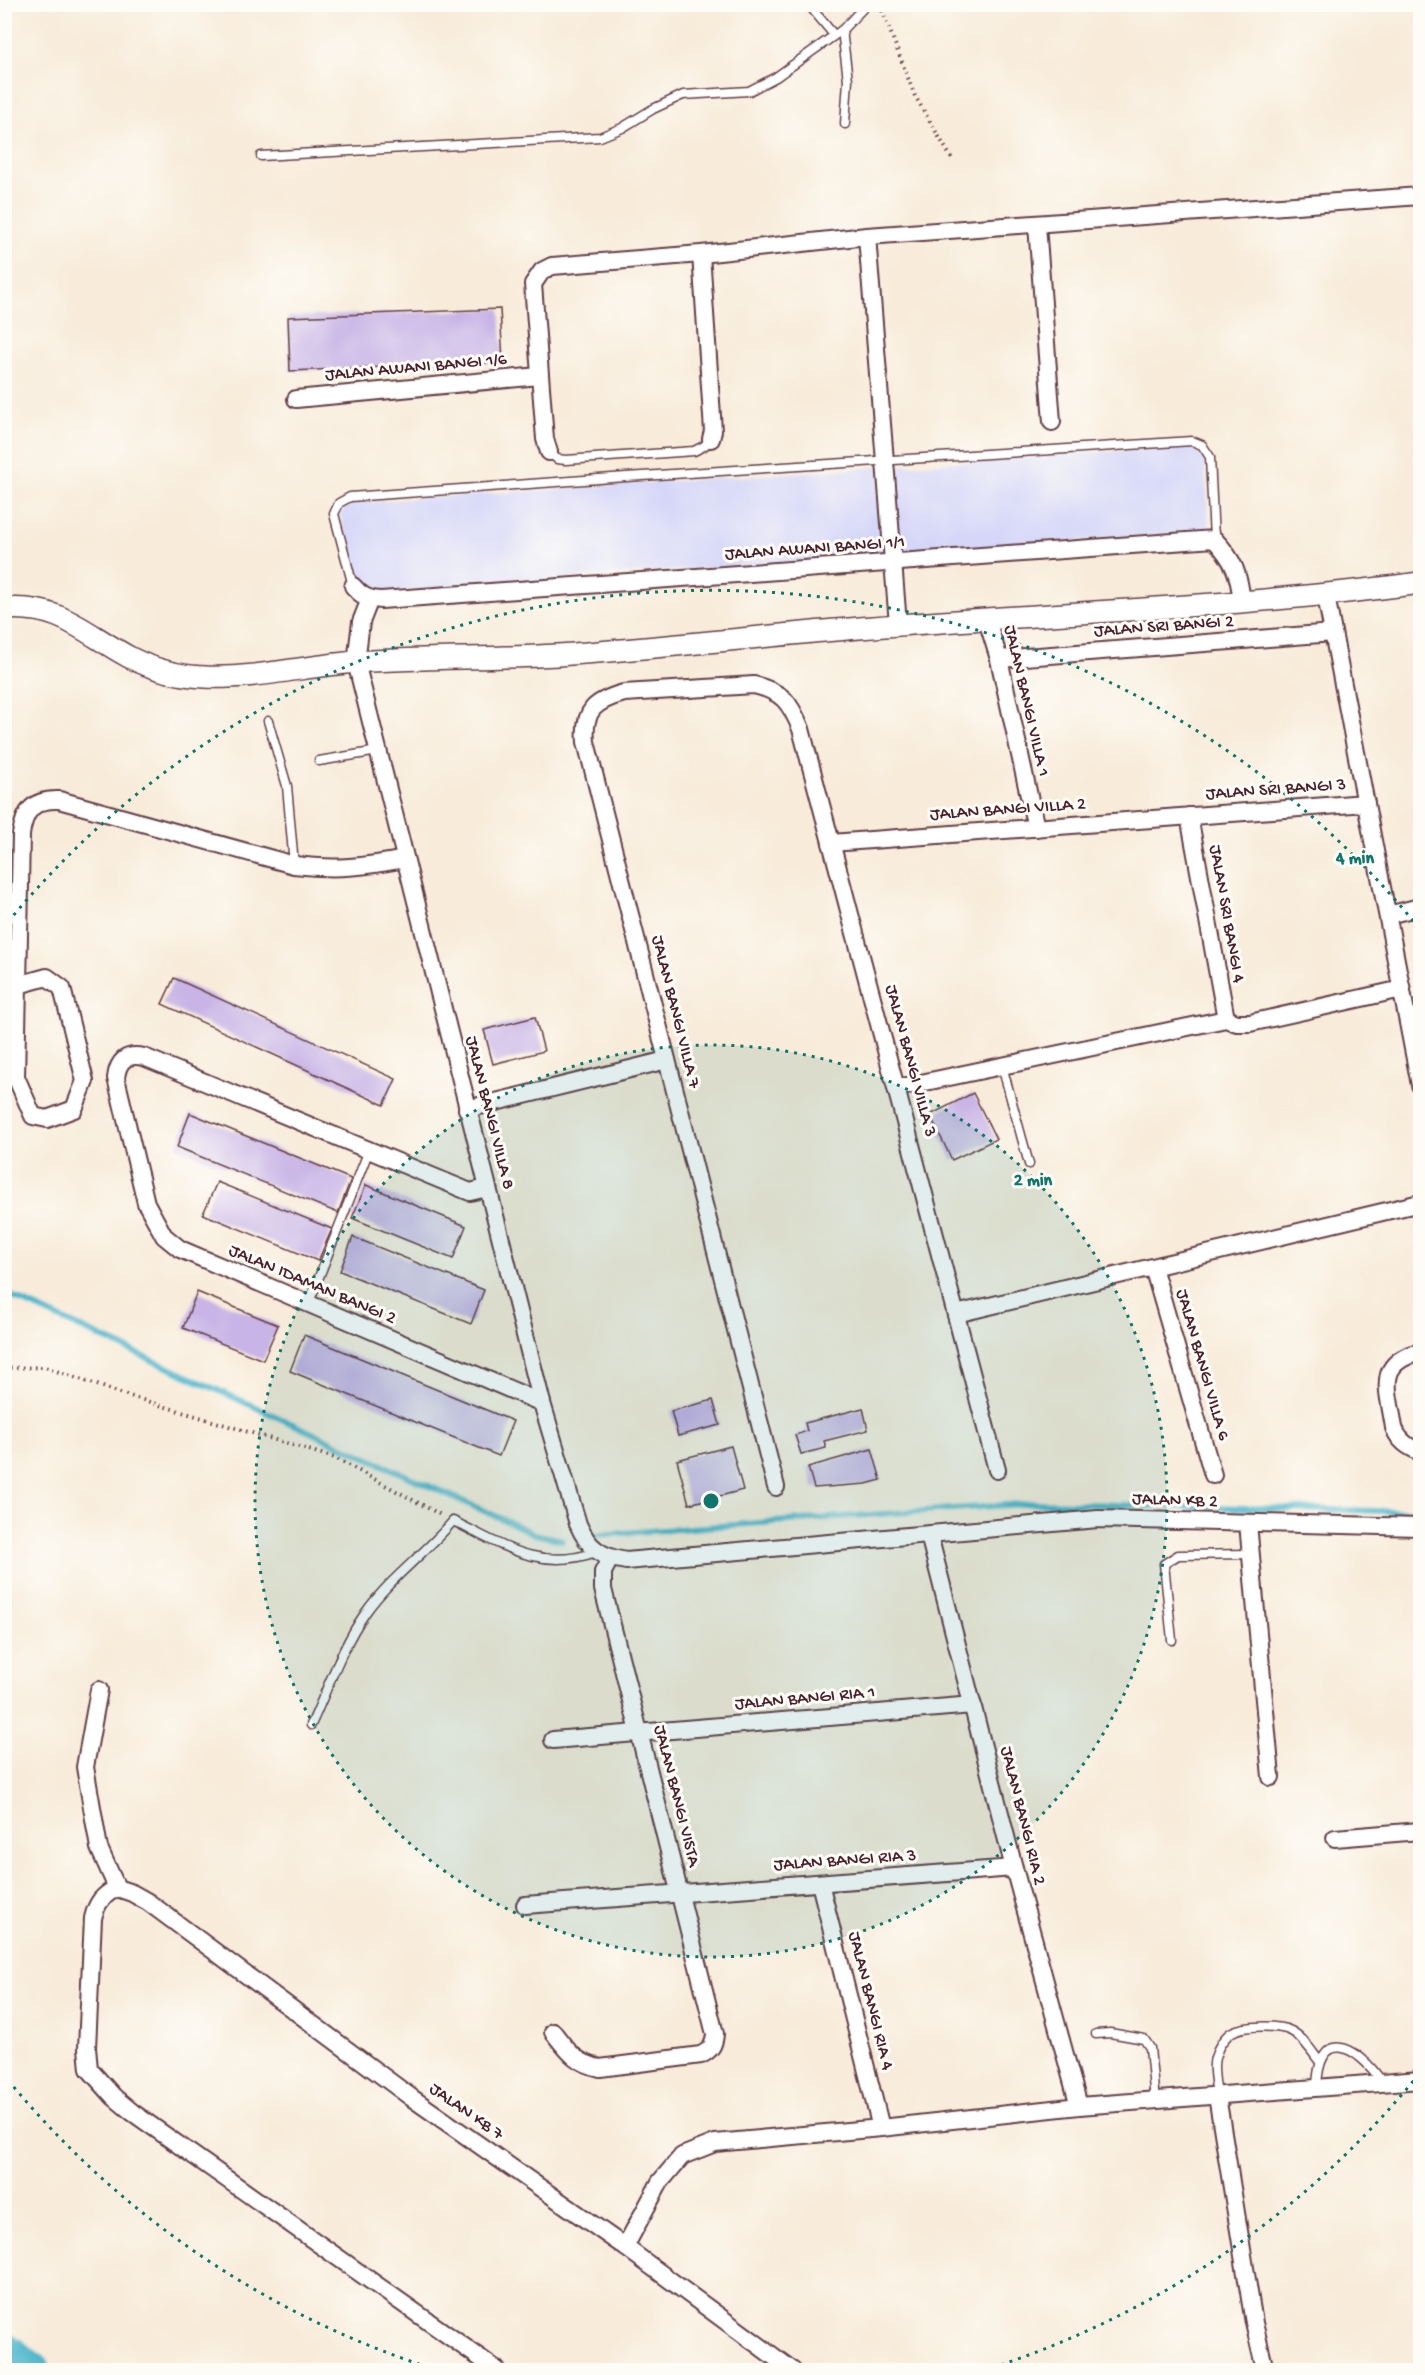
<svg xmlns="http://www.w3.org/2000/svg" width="1425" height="2375" font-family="'Gochi Hand',sans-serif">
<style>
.built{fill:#d6d7f8}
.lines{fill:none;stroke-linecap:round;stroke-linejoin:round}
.stream{stroke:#4eb6cc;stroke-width:6}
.river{stroke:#4eb6cc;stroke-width:34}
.building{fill:#c8b4e6}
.service-casing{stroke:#643e45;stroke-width:11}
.minor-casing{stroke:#643e45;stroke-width:20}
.tertiary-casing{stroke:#643e45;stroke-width:24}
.path{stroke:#643e45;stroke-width:4;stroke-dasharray:1.5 4.5;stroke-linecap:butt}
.service{stroke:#fff;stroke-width:8}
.minor{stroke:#fff;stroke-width:16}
.tertiary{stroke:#fff;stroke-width:21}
.ring{fill:none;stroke:#0f766e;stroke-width:3;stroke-dasharray:3 6}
.labels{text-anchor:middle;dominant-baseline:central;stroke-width:6;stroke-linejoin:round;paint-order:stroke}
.street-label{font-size:18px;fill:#4a1f2b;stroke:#fdfcf7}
.centre{fill:#0f766e;stroke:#fdfcf7;stroke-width:3}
.ring-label{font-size:18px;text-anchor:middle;font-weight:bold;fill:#0f766e;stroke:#fdfcf7;stroke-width:6;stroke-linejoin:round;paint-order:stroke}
</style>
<rect width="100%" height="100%" fill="#fdfcf7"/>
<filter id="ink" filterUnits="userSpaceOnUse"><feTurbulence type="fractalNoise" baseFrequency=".0167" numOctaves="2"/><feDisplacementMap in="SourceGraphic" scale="12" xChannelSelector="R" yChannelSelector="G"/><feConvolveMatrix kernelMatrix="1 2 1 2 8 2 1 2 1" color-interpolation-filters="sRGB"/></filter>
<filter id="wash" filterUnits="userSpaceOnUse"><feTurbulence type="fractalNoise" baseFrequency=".008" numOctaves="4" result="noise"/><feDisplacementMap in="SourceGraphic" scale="24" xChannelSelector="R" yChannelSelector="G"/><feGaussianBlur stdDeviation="1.35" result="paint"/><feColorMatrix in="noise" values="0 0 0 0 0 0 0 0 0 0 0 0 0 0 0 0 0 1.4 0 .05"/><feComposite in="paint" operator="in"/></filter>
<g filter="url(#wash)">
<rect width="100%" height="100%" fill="#f8ebd9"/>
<polygon class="built" points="1190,446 1198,451 1205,461 1209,531 380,592 370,592 358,580 340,515 344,507 351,503"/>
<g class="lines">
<g class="stream">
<polyline points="4,1293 535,1534 562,1540"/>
<polyline points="595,1535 1036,1503 1420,1512"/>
</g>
<polyline class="river" points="4,2348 34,2370"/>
</g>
<g id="blocks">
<g class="building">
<polygon points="500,309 503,362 290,371 288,317"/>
<polygon points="174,978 396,1079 384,1105 162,1004"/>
<polygon points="535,1017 544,1051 493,1064 484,1030"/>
<polygon points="973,1093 996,1139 952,1160 930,1115"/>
<polygon points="190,1113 351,1179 338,1213 177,1147"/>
<polygon points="217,1182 332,1229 318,1261 203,1214"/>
<polygon points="366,1185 466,1226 453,1259 352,1218"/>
<polygon points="353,1237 484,1290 471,1324 340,1271"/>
<polygon points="197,1292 278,1325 263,1360 183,1328"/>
<polygon points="304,1335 513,1421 499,1456 290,1371"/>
<polygon points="713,1400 720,1425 678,1436 671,1411"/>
<polygon points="863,1408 868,1430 824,1441 826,1448 801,1454 795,1435 807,1431 805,1423"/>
<polygon points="731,1446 743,1490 689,1504 677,1460"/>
<polygon points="872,1449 881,1480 866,1484 814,1488 808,1467"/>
</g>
</g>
</g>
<g filter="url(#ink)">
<use href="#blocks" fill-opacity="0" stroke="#643e45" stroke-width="1.5"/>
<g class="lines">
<g class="service-casing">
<g id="service">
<polyline points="808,4 834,35"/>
<polyline points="842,30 848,80 845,124"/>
<polyline points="261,156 600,137 622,128 653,109 683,95 749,91 776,77 842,30 867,4"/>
<polyline points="549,452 557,459 566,460 694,451 704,446 711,439"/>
<polyline points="353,586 334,514 339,503 350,497 626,477 1192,441 1202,445 1210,457 1214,539"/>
<polyline points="268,721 287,786 294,865"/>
<polyline points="319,761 378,751"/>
<polyline points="1002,1066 1029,1164"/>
<polyline points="308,1305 369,1150"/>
<polyline points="1172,1640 1164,1564 1178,1555 1251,1554"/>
<path d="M311,1725C328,1688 342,1646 366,1612C390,1578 426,1553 453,1521C502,1545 540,1572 596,1552"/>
<polyline points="1096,2034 1110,2033 1144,2039 1150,2048 1155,2101"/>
<path d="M1317,2089C1318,2025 1357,2045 1382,2082"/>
<path d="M1217,2096C1216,2084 1211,2066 1216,2055C1218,2047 1224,2037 1232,2032C1244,2025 1279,2025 1291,2031C1303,2037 1312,2052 1320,2062"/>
</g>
</g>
<g class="minor-casing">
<g id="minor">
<polyline points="1037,225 1052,422"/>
<polyline points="867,236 898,624"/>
<polyline points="701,254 713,431 711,439"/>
<polyline points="296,399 539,376"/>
<polyline points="549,452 545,439 533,284 542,271 552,266 701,254 867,236 1420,196"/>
<path d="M353,586C361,596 368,599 381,600L1214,539C1234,560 1239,574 1242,602"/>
<polyline points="1326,596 1420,1085"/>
<path d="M370,599L361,622L356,662L542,1403L578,1524C588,1548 601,1557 626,1561L1098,1519L1420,1527"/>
<polyline points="986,617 999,659 1036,828"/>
<polyline points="999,659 1333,633"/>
<polyline points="1189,816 1226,1019"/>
<polyline points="831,843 1366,803"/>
<polyline points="1388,915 1420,907"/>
<polygon points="47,977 62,988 85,1081 74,1109 47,1119 33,1116 16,1077 18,985"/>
<path d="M18,985L21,835C24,811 33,799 59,800L294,865C336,870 363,867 405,859"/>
<polyline points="897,1088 1226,1019 1237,1023 1250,1023 1402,989"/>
<polyline points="467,1109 667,1060"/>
<path d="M487,1188L470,1192L144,1057C126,1053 118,1061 116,1078L146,1203L164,1236L180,1249L542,1403"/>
<polyline points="1153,1267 1213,1475"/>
<polyline points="956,1314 1420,1203"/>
<path d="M1420,1352C1374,1363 1389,1391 1394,1428C1399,1441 1408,1447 1420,1452"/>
<path d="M776,1487L586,742C583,710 595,701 624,693L754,685C783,692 790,702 801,729L997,1470"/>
<polyline points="1248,1523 1271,1777"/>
<polyline points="929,1535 1014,1868 1079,2106"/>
<polyline points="99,1690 85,1767 99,1848 117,1888"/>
<polyline points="553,1740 973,1705"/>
<polyline points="1335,1838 1420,1831"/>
<polyline points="820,1883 881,2128"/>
<polyline points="117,1888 132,1893 148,1902 412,2098 625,2247 792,2370"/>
<path d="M117,1888C103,1895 97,1902 93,1918L87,2048L89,2069L114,2097L132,2112L497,2370"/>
<polyline points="525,1905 1014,1868"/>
<path d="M553,2032C569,2052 574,2062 600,2068L701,2055C711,2050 714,2045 715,2034L603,1589V1572L610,1559"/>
<polyline points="1217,2096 1254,2323 1265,2370"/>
<polyline points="625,2247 660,2182 682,2156 715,2143 881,2128 1079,2106 1420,2080"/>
</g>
</g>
<g class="tertiary-casing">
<path id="tertiary" d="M4,609C60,604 84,633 129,657C152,669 179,676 205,677C255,679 306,666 356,662C423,657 491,659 558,655C646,649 735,639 824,631C1022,613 1223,610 1420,583"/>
</g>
<g class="path">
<polyline points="880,5 915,96 952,159"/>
<polyline points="4,1368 45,1367 123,1394 335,1458 441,1515"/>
</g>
<use href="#service" class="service"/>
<use href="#minor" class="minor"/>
<use href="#tertiary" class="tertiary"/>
</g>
</g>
<circle cx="711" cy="1501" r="456" fill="#0f766e" fill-opacity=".12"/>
<g class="ring">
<circle cx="711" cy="1501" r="456"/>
<path d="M1419 2074A911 911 0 0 1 985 2370M437 2370A911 911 0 0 1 8 2080M8 922A911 911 0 0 1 1419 928"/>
</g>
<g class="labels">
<g class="street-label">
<text transform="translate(416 368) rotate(-5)">JALAN AWANI BANGI 1/6</text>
<text transform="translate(815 549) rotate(-4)">JALAN AWANI BANGI 1/1</text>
<text transform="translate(1164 627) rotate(-4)">JALAN SRI BANGI 2</text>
<text transform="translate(1026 701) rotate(77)">JALAN BANGI VILLA 1</text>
<text transform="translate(1276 790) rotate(-4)">JALAN SRI BANGI 3</text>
<text transform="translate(1008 810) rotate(-4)">JALAN BANGI VILLA 2</text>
<text transform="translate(1226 914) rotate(80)">JALAN SRI BANGI 4</text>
<text transform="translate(675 1012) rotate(76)">JALAN BANGI VILLA 7</text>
<text transform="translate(910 1061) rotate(75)">JALAN BANGI VILLA 3</text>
<text transform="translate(489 1113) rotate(76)">JALAN BANGI VILLA 8</text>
<text transform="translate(312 1285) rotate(23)">JALAN IDAMAN BANGI 2</text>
<text transform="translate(1202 1365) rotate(74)">JALAN BANGI VILLA 6</text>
<text transform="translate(1175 1501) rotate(2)">JALAN KB 2</text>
<text transform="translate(805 1699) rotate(-5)">JALAN BANGI RIA 1</text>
<text transform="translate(676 1796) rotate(76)">JALAN BANGI VISTA</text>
<text transform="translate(1022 1816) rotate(76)">JALAN BANGI RIA 2</text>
<text transform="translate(845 1861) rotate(-4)">JALAN BANGI RIA 3</text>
<text transform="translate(870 2001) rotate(76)">JALAN BANGI RIA 4</text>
<text transform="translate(466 2112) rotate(35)">JALAN KB 7</text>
</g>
</g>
<circle cx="711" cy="1501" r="9" class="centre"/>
<g class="ring-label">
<text x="1355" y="863">4 min</text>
<text x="1033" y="1185">2 min</text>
</g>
<rect width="1425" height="2375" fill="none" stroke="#fdfcf7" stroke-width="24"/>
</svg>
